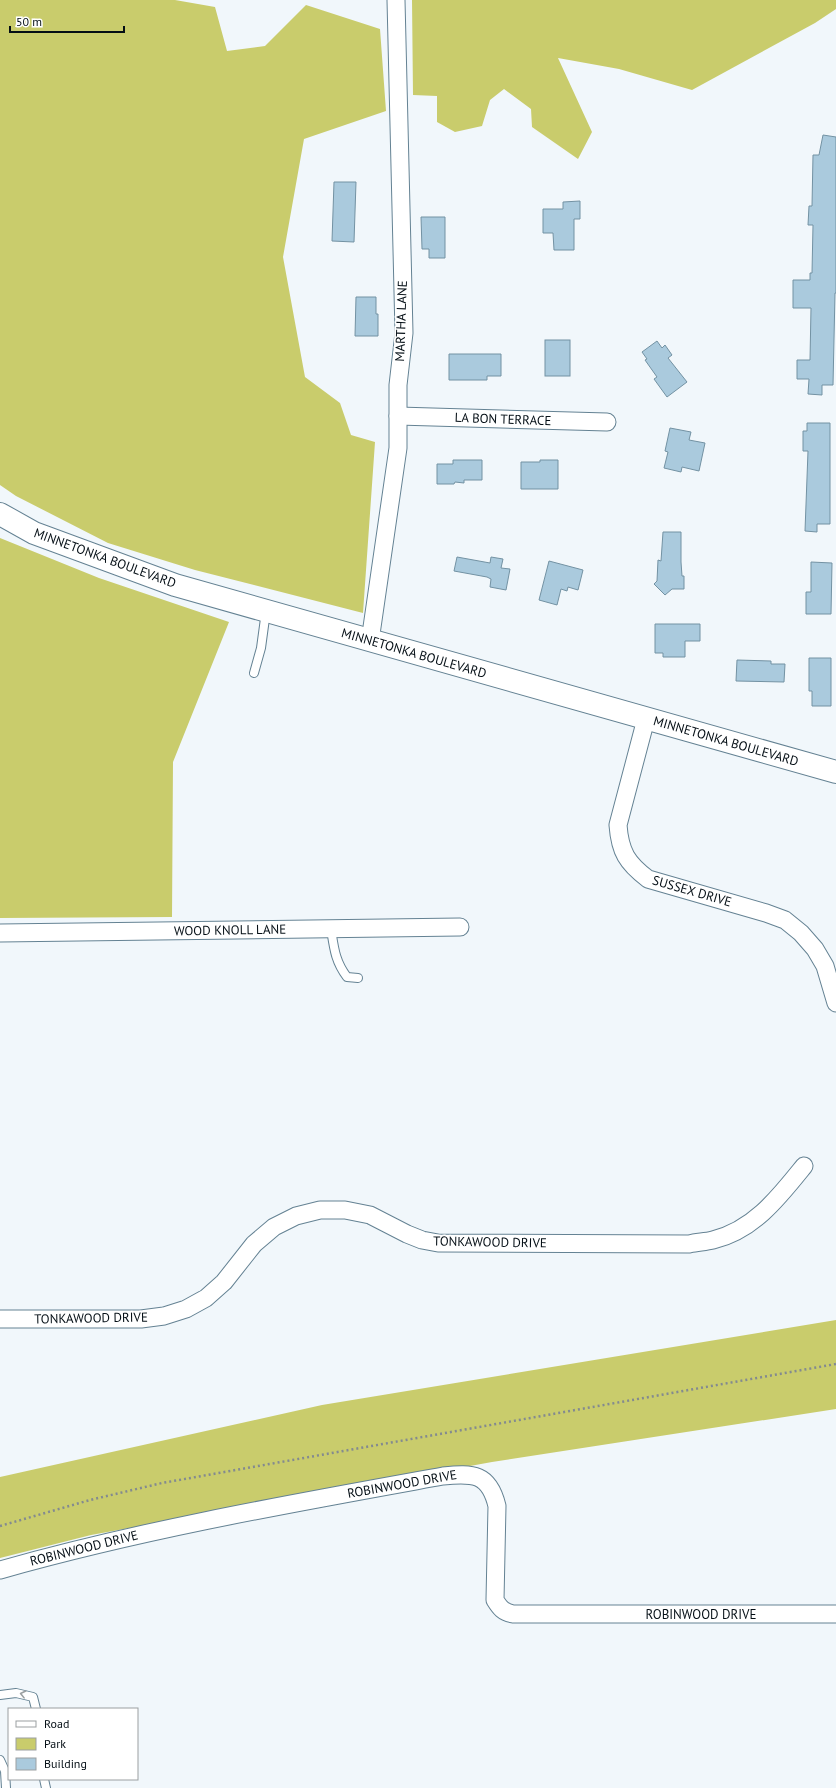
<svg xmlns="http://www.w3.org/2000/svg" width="836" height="1788" font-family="'PT Sans',sans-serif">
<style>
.green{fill:#c9cc6c}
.building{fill:#aacadd;stroke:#7392a3}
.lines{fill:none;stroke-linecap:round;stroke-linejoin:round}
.lane-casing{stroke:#648293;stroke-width:10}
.street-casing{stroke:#648293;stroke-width:19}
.secondary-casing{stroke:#648293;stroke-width:24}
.path{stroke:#838a90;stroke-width:2.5;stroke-dasharray:2 3;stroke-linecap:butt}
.lane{stroke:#fff;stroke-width:8}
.street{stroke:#fff;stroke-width:17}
.secondary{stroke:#fff;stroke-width:22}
.oneway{stroke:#9b9fa1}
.labels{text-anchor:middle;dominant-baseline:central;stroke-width:3.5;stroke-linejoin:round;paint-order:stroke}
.street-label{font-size:13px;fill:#040e15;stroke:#fff}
</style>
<rect width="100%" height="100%" fill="#f1f7fb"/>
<g class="green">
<polygon points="0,0 175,0 215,7 227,51 265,46 306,5 380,29 386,111 304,139 283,257 305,377 340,403 351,435 375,442 363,613 195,570 108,543 16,496 0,485"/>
<polygon points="412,0 836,0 836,9 815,23 692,90 619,69 558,58 592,132 578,159 532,127 531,109 504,89 490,100 482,126 455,132 437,122 437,96 413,95"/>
<polygon points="0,538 99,578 229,622 173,762 172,917 0,918"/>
<polygon points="836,1320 836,1409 492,1462 91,1535 0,1558 0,1477 322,1405"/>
</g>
<g class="building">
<polygon points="823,135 836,137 836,293 835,293 833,385 822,385 822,395 808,394 809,379 797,379 797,360 810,360 811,308 793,308 793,280 810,280 810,273 812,273 813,225 808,225 809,206 812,206 813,155 819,155"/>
<polygon points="334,182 356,182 354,242 332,241"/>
<polygon points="580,201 580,219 574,219 574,250 554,250 553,233 543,233 543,209 563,209 563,202"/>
<polygon points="421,217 445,217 445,258 429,258 429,249 422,249"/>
<polygon points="356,297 376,297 376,314 378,314 378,336 355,336"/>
<rect x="545" y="340" width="25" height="36"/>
<polygon points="657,341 662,348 665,345 672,355 668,358 687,382 667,397 654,379 657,377 645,360 647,359 642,352"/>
<polygon points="449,354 501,354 501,376 487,376 487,380 449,380"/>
<polygon points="807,423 830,423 830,524 817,524 817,532 805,531 808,451 803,451 803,431 807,431"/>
<polygon points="670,428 691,432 689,440 705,443 699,471 682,467 681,472 664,468 668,452 665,451"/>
<polygon points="453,460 482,460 482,480 464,480 464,483 455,482 454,484 437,484 437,464 453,464"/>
<polygon points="540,460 558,460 558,489 521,489 521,462 540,462"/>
<polygon points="663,532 681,532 681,562 682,576 684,576 684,589 672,589 665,595 654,584 657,581 658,560 661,561"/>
<polygon points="457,557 490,563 491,557 503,559 501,568 510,569 506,590 490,587 491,579 487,577 454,571"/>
<polygon points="549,561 583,570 578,590 568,587 567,591 561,589 557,605 539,600"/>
<polygon points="811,562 832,563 831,614 806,614 806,592 811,592"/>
<polygon points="655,624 700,624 700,641 685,641 685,657 663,657 663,653 655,653"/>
<polygon points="809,658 831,658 831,706 812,706 812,691 809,691"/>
<polygon points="737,660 771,661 771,664 785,664 784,682 736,681"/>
</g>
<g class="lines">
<g class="lane-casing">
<g id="lane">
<polyline points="254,673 261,648 266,611"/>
<path d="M331,929C334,948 335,961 347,977L358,978"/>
<polyline points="0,1695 16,1693 33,1697 36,1709"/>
<polyline points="0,1760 5,1771 6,1788"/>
<polyline points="44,1779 46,1788"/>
</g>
</g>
<g class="street-casing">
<g id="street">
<polyline points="398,416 607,422"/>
<polyline points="370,641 398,448 398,385 404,333 396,0"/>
<path d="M646,719L618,825C620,852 627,863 648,879L766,913L785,920L801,933L815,949L825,966L836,1003"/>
<polyline points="0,933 460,927"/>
<path d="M0,1319H141L164,1316L186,1309L206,1298L224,1282L254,1244L274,1227L296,1216L320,1210H345L370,1215L407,1234L422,1240L438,1243L689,1244C697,1242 705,1242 713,1240C754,1230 779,1197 804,1166"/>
<path d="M0,1570C145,1529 294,1503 443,1476C473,1473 489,1473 497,1506L495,1600C500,1608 503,1612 513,1614H836"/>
</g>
</g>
<g class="secondary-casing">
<polyline id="secondary" points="0,514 34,533 175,585 836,772"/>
</g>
<polyline class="path" points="0,1526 90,1500 162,1483 836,1364"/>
<use href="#lane" class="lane"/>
<use href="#street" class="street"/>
<use href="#secondary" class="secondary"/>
</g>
<defs><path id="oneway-chevron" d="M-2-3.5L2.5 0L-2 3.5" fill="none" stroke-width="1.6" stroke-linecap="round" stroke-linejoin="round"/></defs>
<use class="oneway" href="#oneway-chevron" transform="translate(23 1694) rotate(-166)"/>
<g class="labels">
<g class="street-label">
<text transform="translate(401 321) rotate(-88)">MARTHA LANE</text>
<text transform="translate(503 419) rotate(2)">LA BON TERRACE</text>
<text transform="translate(105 558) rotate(20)">MINNETONKA BOULEVARD</text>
<text transform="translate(414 653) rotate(16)">MINNETONKA BOULEVARD</text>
<text transform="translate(726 741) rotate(16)">MINNETONKA BOULEVARD</text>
<text transform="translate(692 891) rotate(16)">SUSSEX DRIVE</text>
<text transform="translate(230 930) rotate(-1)">WOOD KNOLL LANE</text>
<text transform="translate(490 1242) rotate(1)">TONKAWOOD DRIVE</text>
<text transform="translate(91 1318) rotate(-1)">TONKAWOOD DRIVE</text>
<text transform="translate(402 1484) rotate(-10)">ROBINWOOD DRIVE</text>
<text transform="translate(84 1548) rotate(-14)">ROBINWOOD DRIVE</text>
<text x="701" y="1614">ROBINWOOD DRIVE</text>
</g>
</g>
<rect x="8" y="1708" width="130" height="72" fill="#ffffff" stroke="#9b9fa1"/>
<rect x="16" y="1721" width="20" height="6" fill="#ffffff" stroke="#9b9fa1"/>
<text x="44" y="1728" font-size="12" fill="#040e15">Road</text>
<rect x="16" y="1738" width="20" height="12" fill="#c9cc6c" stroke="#9b9fa1"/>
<text x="44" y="1748" font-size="12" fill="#040e15">Park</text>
<rect x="16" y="1758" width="20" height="12" fill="#aacadd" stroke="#9b9fa1"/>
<text x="44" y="1768" font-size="12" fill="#040e15">Building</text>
<path d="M10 26v6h114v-6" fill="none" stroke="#040e15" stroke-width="2"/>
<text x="16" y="26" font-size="12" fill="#040e15" stroke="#ffffff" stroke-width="3" paint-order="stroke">50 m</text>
</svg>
